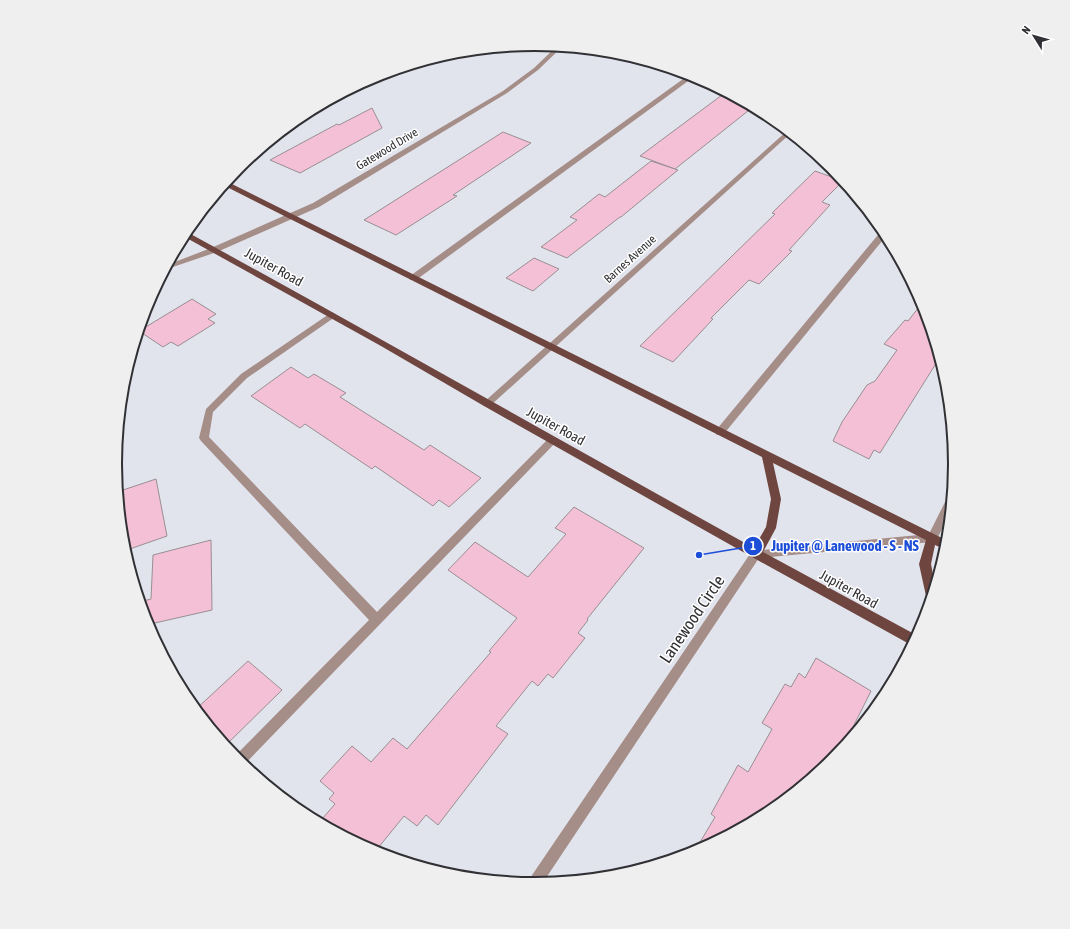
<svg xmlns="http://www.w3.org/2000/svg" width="1070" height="929" font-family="'Asap Condensed',sans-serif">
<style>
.building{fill:#f4c0d6;stroke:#988f92}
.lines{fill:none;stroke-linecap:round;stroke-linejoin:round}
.minor{fill:#a58d88;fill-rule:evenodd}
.major{fill:#6e463f;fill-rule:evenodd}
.labels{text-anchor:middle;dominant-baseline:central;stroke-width:3;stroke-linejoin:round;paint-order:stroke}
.far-street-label{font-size:12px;fill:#313135;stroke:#fff}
.street-label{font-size:14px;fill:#313135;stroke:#fff}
.near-street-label{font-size:17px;fill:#313135;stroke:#fff}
.rim{fill:none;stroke:#313135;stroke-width:2}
.leader{fill:none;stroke:#1d4ed8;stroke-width:1.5}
.callout-dot{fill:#1d4ed8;stroke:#fff;stroke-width:1.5}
.mark-label{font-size:12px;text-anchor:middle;font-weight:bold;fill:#fff}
.callout-label{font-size:15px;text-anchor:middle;font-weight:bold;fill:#1d4ed8;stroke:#fff;stroke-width:3;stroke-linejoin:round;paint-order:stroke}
</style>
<rect width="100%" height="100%" fill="#e2e4ed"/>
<g class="building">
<polygon points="726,92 753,107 675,169 640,156"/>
<polygon points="372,108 382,128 300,173 270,160 337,124 339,125"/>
<polygon points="503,132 531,143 453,195 457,196 396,235 364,220"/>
<polygon points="651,161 678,170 621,217 620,217 567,258 541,247 577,220 570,217 599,194 605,197"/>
<polygon points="815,171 843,181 822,202 830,205 789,250 792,251 759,284 749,280 711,318 713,319 673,362 640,346 775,214 772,213"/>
<polygon points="534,258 559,269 533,291 506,278"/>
<polygon points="192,299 216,314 208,319 215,323 178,346 171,342 163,347 139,331"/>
<polygon points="923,302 940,357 880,453 874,450 869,459 833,441 842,422 867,385 875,381 897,350 884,344 905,320 908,321"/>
<polygon points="291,367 308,378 314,374 346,393 340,397 424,450 430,445 481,478 449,507 439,500 433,506 375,466 372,469 305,424 300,428 251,396"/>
<polygon points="156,479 167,536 124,551 117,492"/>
<polygon points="574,507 644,548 587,619 588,620 578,633 585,638 553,678 548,674 538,686 532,681 496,726 508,734 438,825 426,815 417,826 404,816 374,853 337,833 322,819 335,804 329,799 334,793 320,781 352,746 371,762 393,738 407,749 491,652 489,651 517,618 448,570 475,542 528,577 566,534 555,528"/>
<polygon points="211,540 212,610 146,625 139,602 151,599 153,555"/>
<polygon points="816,658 871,691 852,729 857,732 832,762 768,814 693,854 715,817 711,814 738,765 748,772 772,729 762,723 785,684 791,687 799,673 805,678"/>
<polygon points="248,661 282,690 225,746 195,710"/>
</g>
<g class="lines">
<g class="minor">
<polygon points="557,46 562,47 538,70 507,93 319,207 217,252 164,270 167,265 211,248 313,203 503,91 534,68"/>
<polygon points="690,74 695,76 416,280 410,280 410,276"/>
<polygon points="788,130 791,133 490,406 484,406 482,404 484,402"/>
<polygon points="882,230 884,230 887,235 723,435 717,435 715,432 717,429"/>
<polygon points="332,312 336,315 335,317 247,378 213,412 209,437 377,612 549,438 555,438 557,441 243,766 234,757 369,620 201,441 199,438 206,409 241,374"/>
<polygon points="952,495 951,511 936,541 932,542 759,558 542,884 526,884 752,551 929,534 948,496"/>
</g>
<path class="major" d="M226,181L948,541L946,550L935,545L931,564L935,586L931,601L928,600L926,596L919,564L926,540L773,463L781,499L776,528L763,552L918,636L913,646L752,557L484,406L381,346L183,236L185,232H187C377,336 565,443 754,548L766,527L771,499L762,457L223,185Z"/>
</g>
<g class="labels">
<g class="far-street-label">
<text transform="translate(387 149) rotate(-31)">Gatewood Drive</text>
<text transform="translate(630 259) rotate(-42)">Barnes Avenue</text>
</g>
<g class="street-label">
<text transform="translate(274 267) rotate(29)">Jupiter Road</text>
<text transform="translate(556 426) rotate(29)">Jupiter Road</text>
<text transform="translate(849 589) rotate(29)">Jupiter Road</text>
</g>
<g class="near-street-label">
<text transform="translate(692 619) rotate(-56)">Lanewood Circle</text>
</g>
</g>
<path d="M0 0H1070V929H0ZM122 464a413 413 0 1 1 826 0a413 413 0 1 1-826 0Z" fill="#efefef" fill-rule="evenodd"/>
<path class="rim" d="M122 464a413 413 0 1 1 826 0a413 413 0 1 1-826 0Z"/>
<path class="leader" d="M699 555L753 546"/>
<g class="callout-dot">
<circle cx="699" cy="555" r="4"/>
<circle cx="753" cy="546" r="10"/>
</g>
<g class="mark-label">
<text x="753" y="550">1</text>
</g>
<g class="callout-label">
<text x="845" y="551">Jupiter @ Lanewood - S - NS</text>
</g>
<g transform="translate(1034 36) rotate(307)" stroke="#ffffff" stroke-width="3" paint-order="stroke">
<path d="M0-3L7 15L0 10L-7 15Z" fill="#313135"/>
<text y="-6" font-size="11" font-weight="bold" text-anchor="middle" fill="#313135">N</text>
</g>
</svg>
